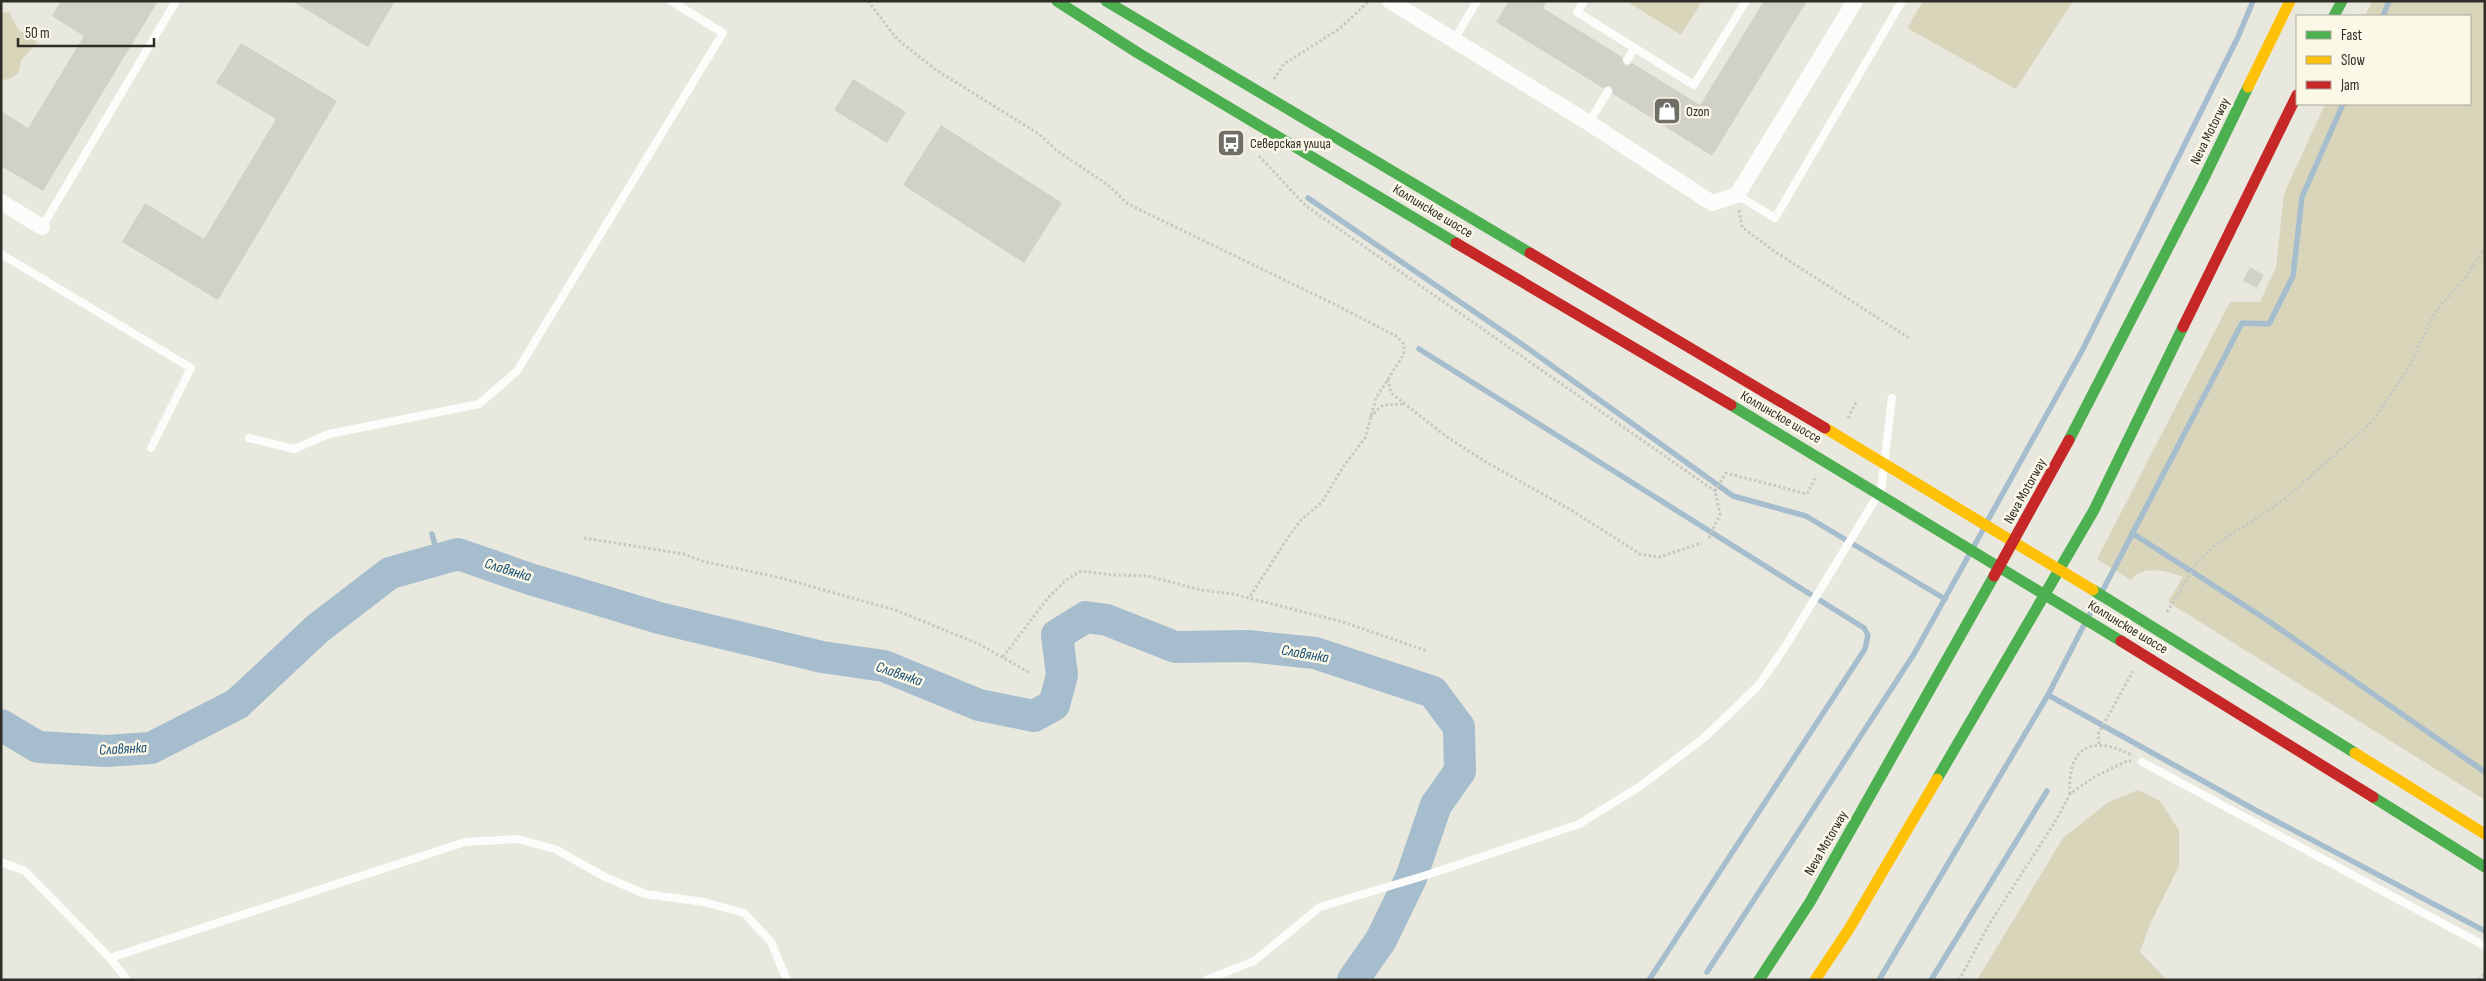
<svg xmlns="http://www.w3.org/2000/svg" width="2486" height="981" font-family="'Sofia Sans Condensed',sans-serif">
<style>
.green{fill:#d8d5bb}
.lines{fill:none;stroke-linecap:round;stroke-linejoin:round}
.stream{stroke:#a5bdcd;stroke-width:5.5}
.river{stroke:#a5bdcd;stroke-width:32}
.building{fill:#d2d1c9}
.path{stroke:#c8c8c3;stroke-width:3;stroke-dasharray:2.5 2.5;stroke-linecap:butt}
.lane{stroke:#fcfcfa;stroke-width:8}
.street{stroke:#fcfcfa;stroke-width:16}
.fast{stroke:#4caf50;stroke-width:11}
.slow{stroke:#ffc107;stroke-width:11}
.jam{stroke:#c62828;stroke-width:11}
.labels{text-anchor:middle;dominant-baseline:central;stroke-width:5;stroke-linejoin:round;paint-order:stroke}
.poi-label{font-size:14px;fill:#2e2d27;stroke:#fbf8e7;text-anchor:start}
.street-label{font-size:14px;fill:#2e2d27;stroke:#fbf8e7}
.water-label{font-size:15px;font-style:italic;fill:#164e74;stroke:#fbf8e7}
</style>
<rect width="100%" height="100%" fill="#e9e8de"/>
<g class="green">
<polygon points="1626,1 1702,1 1681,35"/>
<polygon points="1923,1 2073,1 2016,89 1907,28"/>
<path d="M2372,1H2485V800L2168,602L2183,577C2169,571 2141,564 2131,580L2097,559L2230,302H2260L2276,267L2284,194L2325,104H2470V16H2365Z"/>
<polygon points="9,12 19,31 32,35 37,43 21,60 19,72 10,79 1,80 1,13"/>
<polygon points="2138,790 2160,801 2179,830 2179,866 2150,924 2140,952 2167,980 1977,980 2063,838 2107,803"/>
</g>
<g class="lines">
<g class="stream">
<polyline points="2383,16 2389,1"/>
<polyline points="1308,198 1523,345 1733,496 1806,516 1945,599"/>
<polyline points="1419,349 1864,628 1868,635 1865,649 1649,980"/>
<polyline points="1988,520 2083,349 2238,37 2253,1"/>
<polyline points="2132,533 2267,620 2485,772"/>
<polyline points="432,534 439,560"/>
<polyline points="1974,546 1984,528"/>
<polyline points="2103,590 2242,323 2269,324 2293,276 2302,197 2343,104"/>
<polyline points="2089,616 2098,598"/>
<polyline points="2048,695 2257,811 2485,931"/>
<polyline points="1707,972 1914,654 1969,555"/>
<polyline points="1879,980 2048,695 2084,625"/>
<polyline points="1931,980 2047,791"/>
</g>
<polyline class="river" points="1,725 38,747 106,751 151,748 237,704 317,629 390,573 458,554 530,579 659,618 822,657 884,666 979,705 1034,716 1054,705 1062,675 1057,635 1086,617 1107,620 1175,647 1248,646 1315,653 1433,692 1459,727 1460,771 1436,805 1411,878 1381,940 1353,980"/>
</g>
<g class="building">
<polygon points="61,1 158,1 43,191 1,166 1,111 28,128 84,36 52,16"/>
<polygon points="292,1 395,1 368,47"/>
<polygon points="1509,1 1547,1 1543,8 1622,57 1624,64 1627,66 1632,63 1700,105 1764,1 1807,1 1712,156 1613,94 1611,86 1603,88 1496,22"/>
<polygon points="241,43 337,101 218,300 122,242 145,203 204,239 276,119 216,83"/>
<polygon points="853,79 906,112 887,143 834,110"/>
<polygon points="941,125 1062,203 1024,263 903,185"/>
<polygon points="2250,267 2264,275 2257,288 2243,281"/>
</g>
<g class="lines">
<g class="path">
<polyline points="868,1 897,39 936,70 1039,134 1056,150 1108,185 1128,204 1338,306 1396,336 1404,344 1404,354 1376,398 1365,438 1343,467 1322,502 1301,520 1289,536 1249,598"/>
<polyline points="1274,79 1284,64 1339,29 1369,1"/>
<polyline points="1259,156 1306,206 1715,491"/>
<polyline points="1739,210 1742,227 1774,251 1909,338"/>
<polyline points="1388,379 1391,393 1447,437 1486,462 1571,510 1640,554 1659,557 1702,543"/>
<polyline points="1370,417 1383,405 1404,404"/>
<polyline points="1848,418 1856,402"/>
<polyline points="584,538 684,554 702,561 781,578 895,610 979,644 1030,673"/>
<polyline points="1709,538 1720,514 1715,491 1726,473 1807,494 1816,476"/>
<polyline points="2167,612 2197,563 2214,546 2286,498 2373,421 2409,367 2435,312 2466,277 2485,248"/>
<polyline points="1003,657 1047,599 1066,580 1081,571 1113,575 1148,576 1201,590 1233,594 1343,622 1427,651"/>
<polyline points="2099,744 2098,734 2133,671"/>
<path d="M2070,794C2067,746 2093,734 2133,756"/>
<polyline points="1959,980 1990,923 2055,822 2070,794 2094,777 2127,761 2131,761"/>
<polyline points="2479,980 2485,973"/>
</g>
<g class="lane">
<polyline points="1584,1 1577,12 1694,85 1746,1"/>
<polyline points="1454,40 1477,1"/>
<polyline points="1627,60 1635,48"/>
<polyline points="1589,123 1608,91"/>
<polyline points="1737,195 1775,218 1902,1"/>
<polyline points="42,227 176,1"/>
<polyline points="1,254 191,368 151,448"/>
<polyline points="249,438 294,449 329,434 479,404 517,371 723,33 671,1"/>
<polyline points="2142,762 2485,946"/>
<polyline points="1,862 25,871 110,958 127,980"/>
<polyline points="110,958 465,842 517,839 555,849 605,877 645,894 704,902 744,913 771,942 787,980"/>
<polyline points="1206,980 1254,961 1320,907 1430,874 1579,824 1642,785 1705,737 1758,686 1787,644 1881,490 1892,398"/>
</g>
<g class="street">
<polyline points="1390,1 1589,123 1712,203 1737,195 1855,1"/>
<polyline points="1,202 42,227"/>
</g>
<g class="fast">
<polyline points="1057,1 1138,53 1456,243"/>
<polyline points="1106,1 1530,253"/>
<polyline points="2334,16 2342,1"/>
<polyline points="1731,405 2121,641"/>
<polyline points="2069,440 2202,182 2248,87"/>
<polyline points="2093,590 2355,753"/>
<polyline points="1937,779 2094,510 2183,327"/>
<polyline points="2373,797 2485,867"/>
<polyline points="1759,980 1810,902 1994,576"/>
</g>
<g class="slow">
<polyline points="2248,87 2290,1"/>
<polyline points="1825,428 2093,590"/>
<polyline points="2355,753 2485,834"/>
<polyline points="1815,980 1849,929 1937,779"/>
</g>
<g class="jam">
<polyline points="1456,243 1731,405"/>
<polyline points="1530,253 1825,428"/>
<polyline points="2183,327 2297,95"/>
<polyline points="1994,576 2069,440"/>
<polyline points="2121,641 2373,797"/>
</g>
</g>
<defs>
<g id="shop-square" transform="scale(1.4375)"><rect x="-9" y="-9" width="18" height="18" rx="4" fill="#6f6e67" stroke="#fbf8e7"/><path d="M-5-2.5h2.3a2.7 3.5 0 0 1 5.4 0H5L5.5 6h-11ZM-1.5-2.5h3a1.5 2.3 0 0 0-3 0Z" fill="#fff"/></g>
<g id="bus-square" transform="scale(1.4375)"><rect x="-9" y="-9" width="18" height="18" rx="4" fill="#6f6e67" stroke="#fbf8e7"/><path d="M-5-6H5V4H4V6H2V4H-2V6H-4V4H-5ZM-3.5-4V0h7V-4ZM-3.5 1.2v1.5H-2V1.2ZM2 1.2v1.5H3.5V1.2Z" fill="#fff"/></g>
</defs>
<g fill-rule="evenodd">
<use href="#shop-square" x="1667" y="111"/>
<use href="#bus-square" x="1231" y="143"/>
</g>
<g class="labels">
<g class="poi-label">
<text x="1686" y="111">Ozon</text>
<text x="1250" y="143">Северская улица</text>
</g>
<g class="street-label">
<text transform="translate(2210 131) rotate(-64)">Neva Motorway</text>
<text transform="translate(1433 211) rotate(31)">Колпинское шоссе</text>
<text transform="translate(1781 417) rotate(30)">Колпинское шоссе</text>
<text transform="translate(2025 491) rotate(-61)">Neva Motorway</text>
<text transform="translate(2128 627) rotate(31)">Колпинское шоссе</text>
<text transform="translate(1826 843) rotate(-60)">Neva Motorway</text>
</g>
<g class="water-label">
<text transform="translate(508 570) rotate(17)">Славянка</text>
<text transform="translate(1305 654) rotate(10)">Славянка</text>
<text transform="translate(899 674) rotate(19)">Славянка</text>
<text transform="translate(123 749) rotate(-3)">Славянка</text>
</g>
</g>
<rect width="2486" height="981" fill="none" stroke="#2e2d27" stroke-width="5"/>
<rect x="2296" y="15" width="175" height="90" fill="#fbf8e7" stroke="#a9a79a"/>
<rect x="2306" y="31" width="25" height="8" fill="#4caf50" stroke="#a9a79a"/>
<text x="2341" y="40" font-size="15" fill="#2e2d27">Fast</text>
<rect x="2306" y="56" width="25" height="8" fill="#ffc107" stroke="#a9a79a"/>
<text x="2341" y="65" font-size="15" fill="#2e2d27">Slow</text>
<rect x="2306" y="81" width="25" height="8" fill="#c62828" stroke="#a9a79a"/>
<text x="2341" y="90" font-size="15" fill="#2e2d27">Jam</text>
<path d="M18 38v8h136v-8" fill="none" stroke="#2e2d27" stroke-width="2.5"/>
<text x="25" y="38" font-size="15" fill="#2e2d27" stroke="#fbf8e7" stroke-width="4" paint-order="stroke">50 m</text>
</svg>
